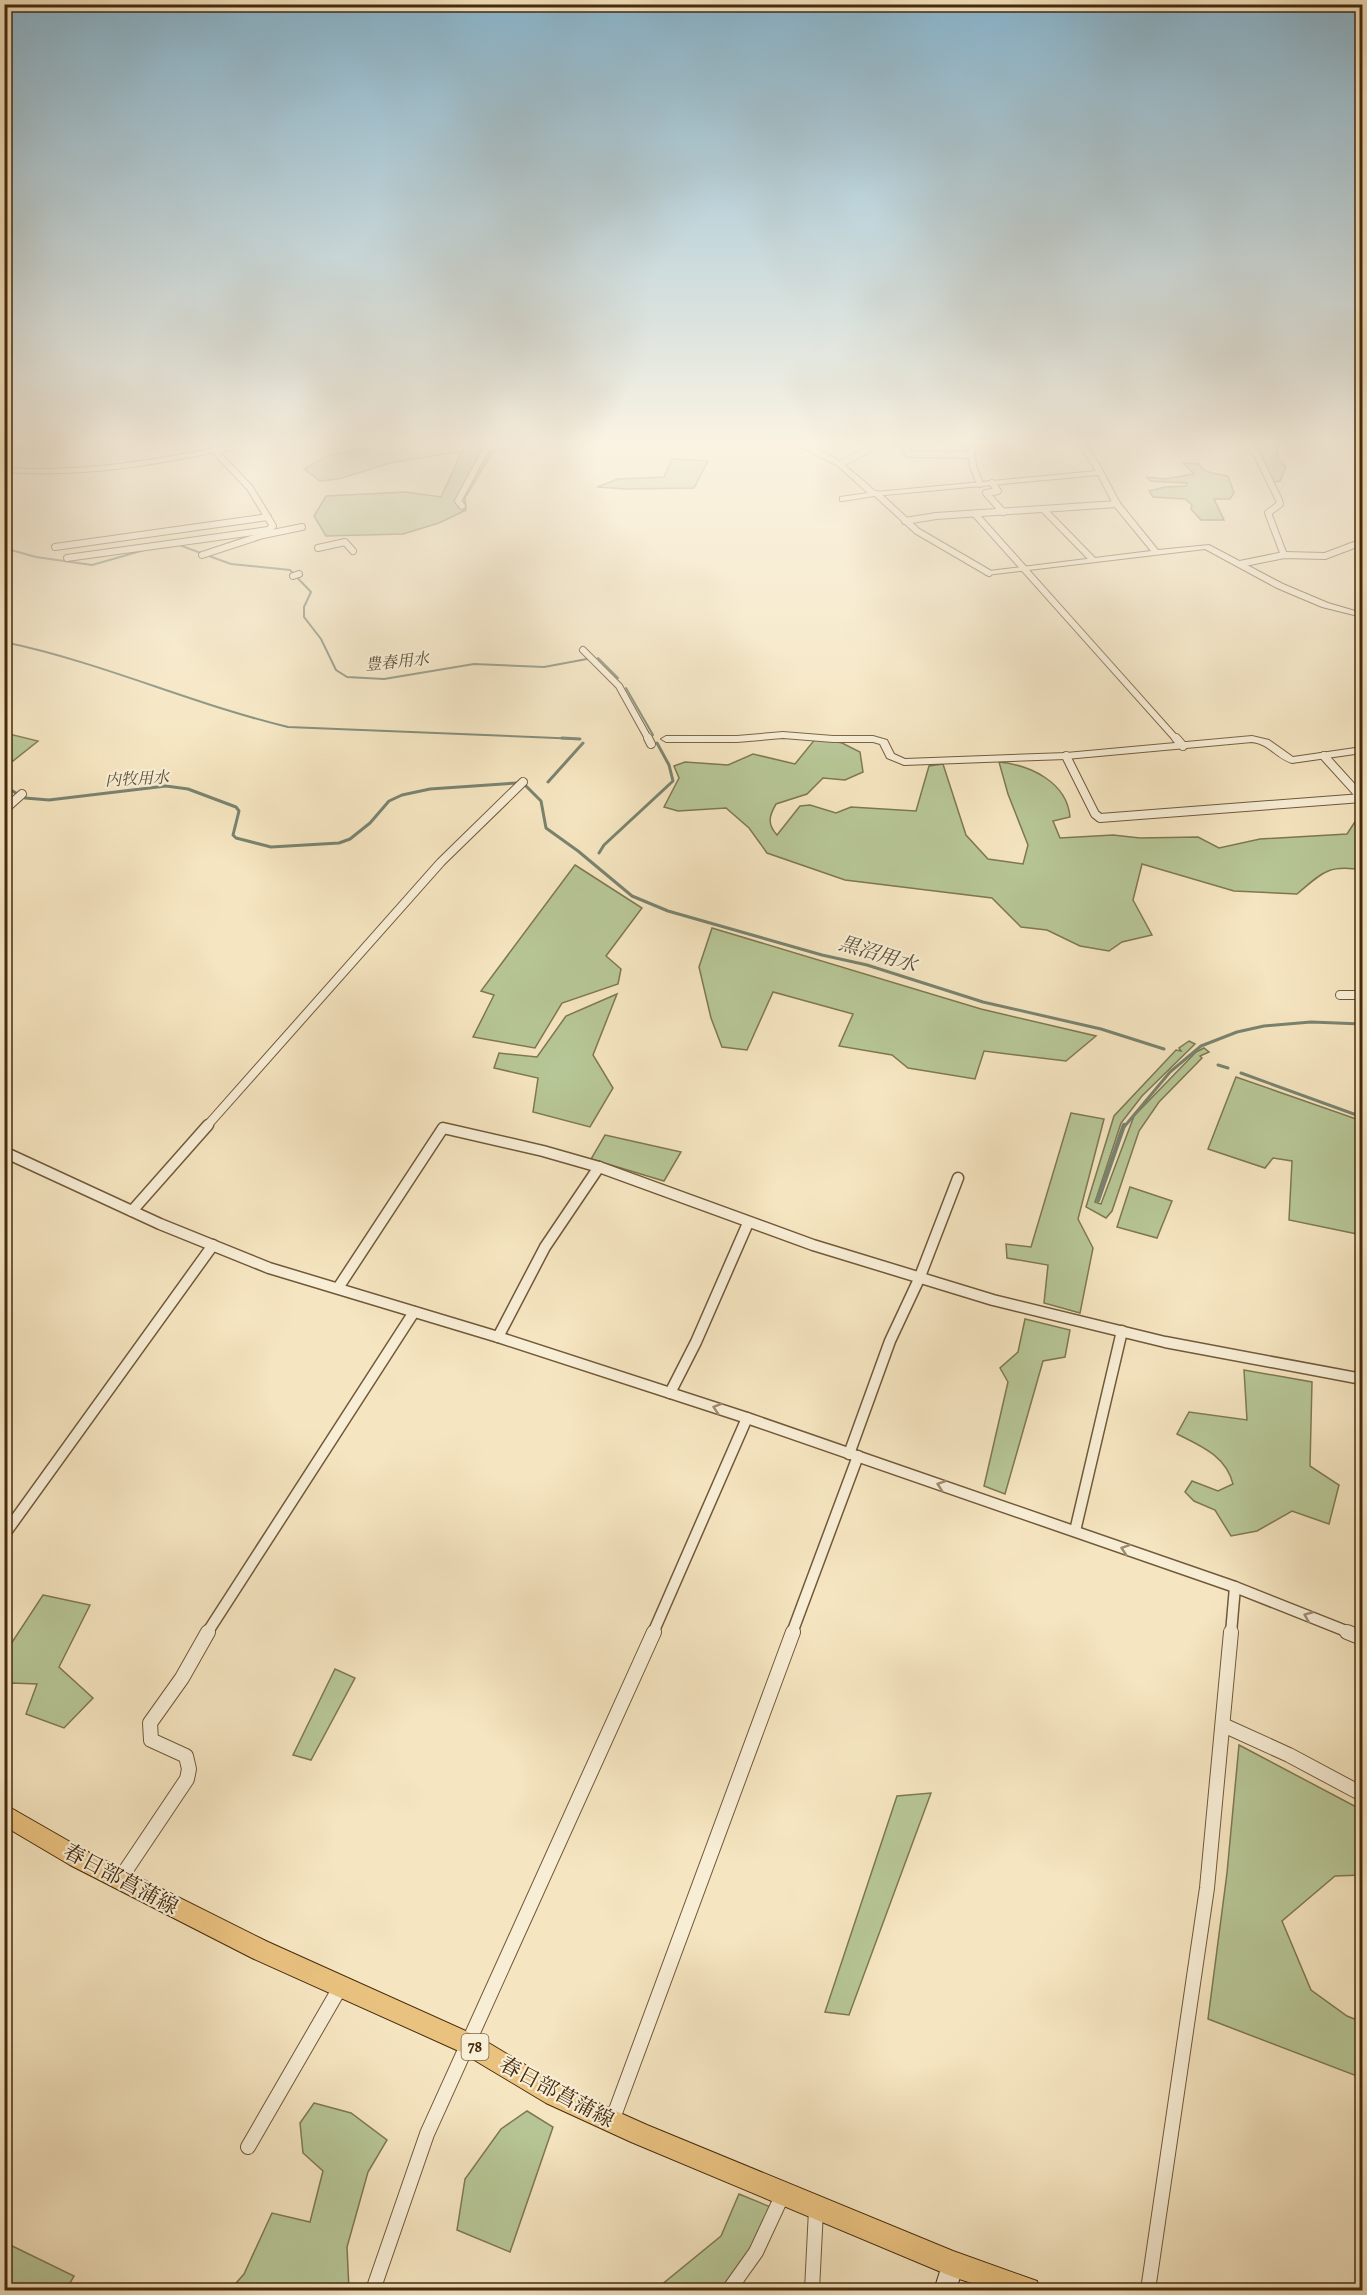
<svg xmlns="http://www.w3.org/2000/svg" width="1367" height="2295" font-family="Alegreya,'Noto Serif JP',serif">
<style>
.green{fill:#b7c696;stroke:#7e7851;stroke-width:1.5}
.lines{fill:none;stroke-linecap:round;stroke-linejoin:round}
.stream-far2{stroke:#798370;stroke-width:2}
.stream-far1{stroke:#798370;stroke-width:3}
.stream{stroke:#798370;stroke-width:4.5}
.minor-far3-casing{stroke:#715939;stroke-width:8}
.minor-far2-casing{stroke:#715939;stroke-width:10}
.minor-far1-casing{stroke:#715939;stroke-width:13}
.minor-casing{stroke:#715939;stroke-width:16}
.tertiary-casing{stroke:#715939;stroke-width:2}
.secondary-casing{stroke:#452a0c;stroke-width:2}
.primary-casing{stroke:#452a0c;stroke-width:2}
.minor-far3{stroke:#f8eed6;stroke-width:6}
.minor-far2{stroke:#f8eed6;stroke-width:8}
.minor-far1{stroke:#f8eed6;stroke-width:10}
.minor{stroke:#f8eed6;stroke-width:14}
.tertiary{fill:#f8eed6;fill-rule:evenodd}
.secondary{fill:#f8eed6;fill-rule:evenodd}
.primary{fill:#eac280;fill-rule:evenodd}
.oneway{stroke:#9e8c71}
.labels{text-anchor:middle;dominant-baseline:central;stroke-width:4.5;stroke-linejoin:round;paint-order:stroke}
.far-water-label{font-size:16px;font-style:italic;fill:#5b4f36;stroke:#f8eed6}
.shield{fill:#f8eed6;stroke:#7b6549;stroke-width:1.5}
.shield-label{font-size:16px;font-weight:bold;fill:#452a0c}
.water-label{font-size:20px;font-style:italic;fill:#5b4f36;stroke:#f8eed6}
.near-street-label{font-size:21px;fill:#452a0c;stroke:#f8eed6}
</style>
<rect width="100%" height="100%" fill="#f5e5c0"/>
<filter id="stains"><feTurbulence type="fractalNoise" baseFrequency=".00333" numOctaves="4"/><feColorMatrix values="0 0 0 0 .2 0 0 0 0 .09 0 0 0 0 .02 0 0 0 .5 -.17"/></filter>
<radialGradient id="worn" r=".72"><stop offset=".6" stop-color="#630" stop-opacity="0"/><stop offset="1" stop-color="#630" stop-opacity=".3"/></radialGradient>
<g class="green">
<polygon points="402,443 498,443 465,498 466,510 439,523 403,534 326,536 314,516 326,496 406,492 441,497 462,451 390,463 339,479 320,481 304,469 328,455"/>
<polygon points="1264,445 1276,447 1278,459 1286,467 1280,481 1273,482 1253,447"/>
<polygon points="672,459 708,461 694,488 626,489 597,487 618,479 664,477"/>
<path d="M1183,463L1199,464C1204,474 1218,474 1228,476L1234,493L1230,499H1214L1224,520H1201L1191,509L1192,505L1185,499L1153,497L1149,491L1165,487L1186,486L1187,483L1150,481L1147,477L1164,479L1194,474Z"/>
<polygon points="5,733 38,741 13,761 5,753"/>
<path d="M816,738L842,743L860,752L863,772L845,780L823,778L807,794L776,804C769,816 767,824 777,835L800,806L810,805L836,813L851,807L916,811L929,766L943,764L966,835L988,859L1023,864L1028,845L1008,794L999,762C1030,765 1067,782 1070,817L1053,821L1060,838L1113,835L1140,838L1198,837L1219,848L1260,839L1347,834L1362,811V870C1328,864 1322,873 1297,894L1234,891L1142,864L1133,900L1152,935L1122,942L1109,951L1080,946L1047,930L1021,927L992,898L845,880L767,853L749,828L726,808L678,811L664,807L679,778L674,766L685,762L728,765L753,754L795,764Z"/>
<polygon points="575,865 642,908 606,956 621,969 618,984 562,1003 535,1048 473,1037 494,995 481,991"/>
<polygon points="712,928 981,1009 1096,1036 1066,1061 984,1051 975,1079 908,1068 892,1055 839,1046 853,1014 773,992 747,1050 722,1047 711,1018 699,967"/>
<polygon points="617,994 593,1055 613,1088 590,1127 533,1112 538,1078 494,1068 499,1053 537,1057 566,1016"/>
<polygon points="1189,1041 1195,1044 1142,1096 1121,1123 1095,1202 1101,1204 1134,1116 1196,1052 1204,1048 1209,1052 1200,1056 1202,1058 1159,1102 1139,1131 1112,1211 1106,1218 1086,1207 1114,1116 1176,1050 1181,1051 1179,1048"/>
<polygon points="1236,1077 1362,1121 1362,1235 1289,1220 1292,1161 1273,1158 1265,1168 1208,1149"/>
<polygon points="1071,1113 1104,1119 1078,1219 1093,1248 1080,1313 1044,1303 1048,1265 1007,1258 1006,1244 1031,1247"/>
<polygon points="605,1135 681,1152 664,1181 591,1159"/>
<polygon points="1130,1187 1172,1201 1157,1238 1117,1227"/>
<polygon points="1025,1319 1070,1330 1065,1357 1043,1361 1005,1494 984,1486 1008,1382 1000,1368 1018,1352"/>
<path d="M1244,1370L1312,1382L1310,1466L1339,1485L1329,1524L1292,1511L1257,1531L1231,1536L1215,1510L1194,1501L1185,1492L1192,1481L1218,1491L1233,1484C1226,1456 1201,1446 1177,1434L1189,1412L1247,1420Z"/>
<polygon points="43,1595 90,1605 59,1667 93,1698 64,1728 26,1714 37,1684 12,1683 5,1693 5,1653"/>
<polygon points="335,1669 355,1678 311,1760 293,1755"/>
<polygon points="1239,1745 1362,1810 1362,1875 1335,1876 1282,1921 1311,1990 1347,2016 1362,2022 1362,2078 1208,2019 1227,1873"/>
<polygon points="931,1793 849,2015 825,2012 897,1796"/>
<polygon points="314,2103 351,2113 387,2140 368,2172 347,2247 349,2290 230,2290 244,2274 272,2213 310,2222 323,2171 303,2153 300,2123"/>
<polygon points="527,2111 553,2127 510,2252 457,2230 465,2179 501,2129"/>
<polygon points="739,2194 773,2208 748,2253 721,2290 655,2290 721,2236"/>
<polygon points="4,2242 74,2276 66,2290 5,2290"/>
</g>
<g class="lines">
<g class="stream-far2">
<polyline points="179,545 231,564 290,570 311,592 304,607 304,617 321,639 336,670 347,677 384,679 474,664 544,667 587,659"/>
<polyline points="4,548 36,557 92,565 148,549"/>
<path d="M4,642C101,662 192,704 288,727L580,739"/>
<polyline points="598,658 618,678"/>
<polyline points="626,688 653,735"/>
</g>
<g class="stream-far1">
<polyline points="562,738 580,739"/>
<polyline points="548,782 583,743"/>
<polyline points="4,786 16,793"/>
<polyline points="526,786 541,801 546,828 578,851 632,896 668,911 822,955 867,965 983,1002 1101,1029 1164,1049"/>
<polyline points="25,798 49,800 166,786 188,789 236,807 239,811 233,835 236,838 271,847 339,843 350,839 370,823 389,801 402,795 430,789 517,783"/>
<polyline points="599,853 604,845 673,781 669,765 657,743"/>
<polyline points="1218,1065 1228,1068"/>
<polyline points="1241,1073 1362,1117"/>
<polyline points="1124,1127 1170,1072 1201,1046 1237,1032 1264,1026 1311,1022 1362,1024"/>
</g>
<polyline class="stream" points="1098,1200 1124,1125"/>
<g class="minor-far3-casing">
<g id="minor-far3">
<polyline points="897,443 903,443 908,454 972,455"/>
<polyline points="952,443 970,444"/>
<polyline points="971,443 973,466 980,484"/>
<polyline points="1247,443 1257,455 1279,500 1280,504 1268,513 1284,555"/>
<polyline points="841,464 880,443"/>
<polyline points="992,483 998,491 986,493 1003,512"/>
<polyline points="877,494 917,531 989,573"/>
<polyline points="462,506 458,501 486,449 499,443"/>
<polyline points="1043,509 1092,559"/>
<polyline points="975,514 1177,740"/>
<polyline points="905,521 936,516 1117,504"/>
<polyline points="263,535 302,527"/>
<polyline points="55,547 268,517"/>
<polyline points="318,548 345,542 353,551"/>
<polyline points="202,555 263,535 273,526 250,488 214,450"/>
<polyline points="67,558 268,530"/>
<polyline points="1240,564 1284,555 1325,556 1362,542"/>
<polyline points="293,576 299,574"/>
<polyline points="583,650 619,686 649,740"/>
</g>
</g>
<g class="minor-far2-casing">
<g id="minor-far2">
<polyline points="648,738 651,744"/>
<polyline points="1176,738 1183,746"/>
<polyline points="1066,756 1095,814 1100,818 1362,798"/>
<polyline points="1324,756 1362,798"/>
<polyline points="4,810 22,794"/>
<polyline points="1340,995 1362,995"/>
<polyline points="206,1127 441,862 523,782"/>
</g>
</g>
<g class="minor-far1-casing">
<g id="minor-far1">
<polyline points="4,1152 160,1224 269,1268 498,1337 747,1418 1235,1587 1351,1633"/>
<polyline points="132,1211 208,1125"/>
<polyline points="338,1288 443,1128 543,1151 599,1167 813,1245 993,1300 1165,1342 1362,1379"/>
<polyline points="498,1337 545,1247 599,1167"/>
<polyline points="670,1393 696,1342 748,1223"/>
<polyline points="849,1454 890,1341 919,1279 958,1178"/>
<polyline points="1075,1531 1122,1331"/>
<polyline points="4,1535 213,1245"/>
<polyline points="207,1633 414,1312"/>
<polyline points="653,1633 747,1418"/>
<polyline points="792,1633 858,1456"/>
<polyline points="1231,1633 1235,1587"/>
</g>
</g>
<g class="minor-casing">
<g id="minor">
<polyline points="1347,1632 1362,1638"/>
<polyline points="1223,1725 1289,1755 1362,1794"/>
<polyline points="120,1879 187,1779 189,1769 186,1756 151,1740 150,1723 182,1678 208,1632"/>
<polyline points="612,2121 793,1632"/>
<polyline points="248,2147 341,1986"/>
<polyline points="373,2290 427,2134 654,1632"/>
<polyline points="729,2290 756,2252 783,2194"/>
<polyline points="812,2290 816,2210"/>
<polyline points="1148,2290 1207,1888 1231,1632"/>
</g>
</g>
<g class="tertiary-casing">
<g id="tertiary">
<path d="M241,443H254C242,450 221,451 206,454C139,468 73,477 4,472V468C85,473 162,459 241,443Z"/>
<path d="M793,443C823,443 855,473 876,492L1096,471L1077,443H1084L1097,460L1120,503L1158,550L1209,545L1283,584L1328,603L1362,613V617L1322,607L1277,588L1205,549L986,575L985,573L989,571L1151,551L1114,506L1098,475L874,496L843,501H840V497L868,493L838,466Z"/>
<path d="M783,732L833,736H873L887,740L894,754L905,759L1066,753L1252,736L1269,740L1293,757L1362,747V753L1292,763C1276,758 1269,744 1252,742L1066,759L904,765L887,758L880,744L873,742H833L783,738L737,742H666L661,739L666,736H737Z"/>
</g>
</g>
<g class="secondary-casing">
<polygon id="secondary" points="953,2253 961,2256 964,2264 956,2290 934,2290 945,2256"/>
</g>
<g class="primary-casing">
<polygon id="primary" points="4,1804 86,1851 268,1942 477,2036 562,2087 647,2125 953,2251 1037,2281 1040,2290 993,2290 953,2277 631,2142 546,2103 461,2052 252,1958 70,1865 4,1826"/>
</g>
<use href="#minor-far3" class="minor-far3"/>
<use href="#minor-far2" class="minor-far2"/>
<use href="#minor-far1" class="minor-far1"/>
<use href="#minor" class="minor"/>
<use href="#tertiary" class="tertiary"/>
<use href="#secondary" class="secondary"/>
<use href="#primary" class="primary"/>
</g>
<defs><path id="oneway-chevron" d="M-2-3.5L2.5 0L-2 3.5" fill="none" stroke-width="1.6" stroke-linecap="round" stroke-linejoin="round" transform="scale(1.5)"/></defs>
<g class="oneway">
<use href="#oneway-chevron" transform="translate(717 1408) rotate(-162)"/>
<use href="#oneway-chevron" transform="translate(941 1485) rotate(-161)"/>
<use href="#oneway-chevron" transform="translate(1125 1549) rotate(-161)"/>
<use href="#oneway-chevron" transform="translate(1308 1616) rotate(-158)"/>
</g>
<linearGradient id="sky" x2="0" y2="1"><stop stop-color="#89b8d2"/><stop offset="0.58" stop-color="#faf3e3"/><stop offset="1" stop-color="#faf3e3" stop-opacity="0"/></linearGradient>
<rect width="1367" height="764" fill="url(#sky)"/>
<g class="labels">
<g class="far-water-label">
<text transform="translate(397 662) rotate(-6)">豊春用水</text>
<text transform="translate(137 779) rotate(-3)">内牧用水</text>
</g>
<rect class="shield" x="461.5" y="2034" width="27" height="26" rx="4.5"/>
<g class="shield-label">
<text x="475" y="2047">78</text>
</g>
<g class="water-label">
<text transform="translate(878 954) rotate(17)">黒沼用水</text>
</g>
<g class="near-street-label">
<text transform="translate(121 1879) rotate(28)">春日部菖蒲線</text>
<text transform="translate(557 2092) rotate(28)">春日部菖蒲線</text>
</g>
</g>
<rect width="1367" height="2295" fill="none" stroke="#f5e5c0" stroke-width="24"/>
<rect x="6" y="6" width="1355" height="2283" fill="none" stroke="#452a0c" stroke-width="3"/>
<rect x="12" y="12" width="1343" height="2271" fill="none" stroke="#452a0c" stroke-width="1.5"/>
<rect width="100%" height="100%" filter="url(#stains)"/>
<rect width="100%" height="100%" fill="url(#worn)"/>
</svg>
